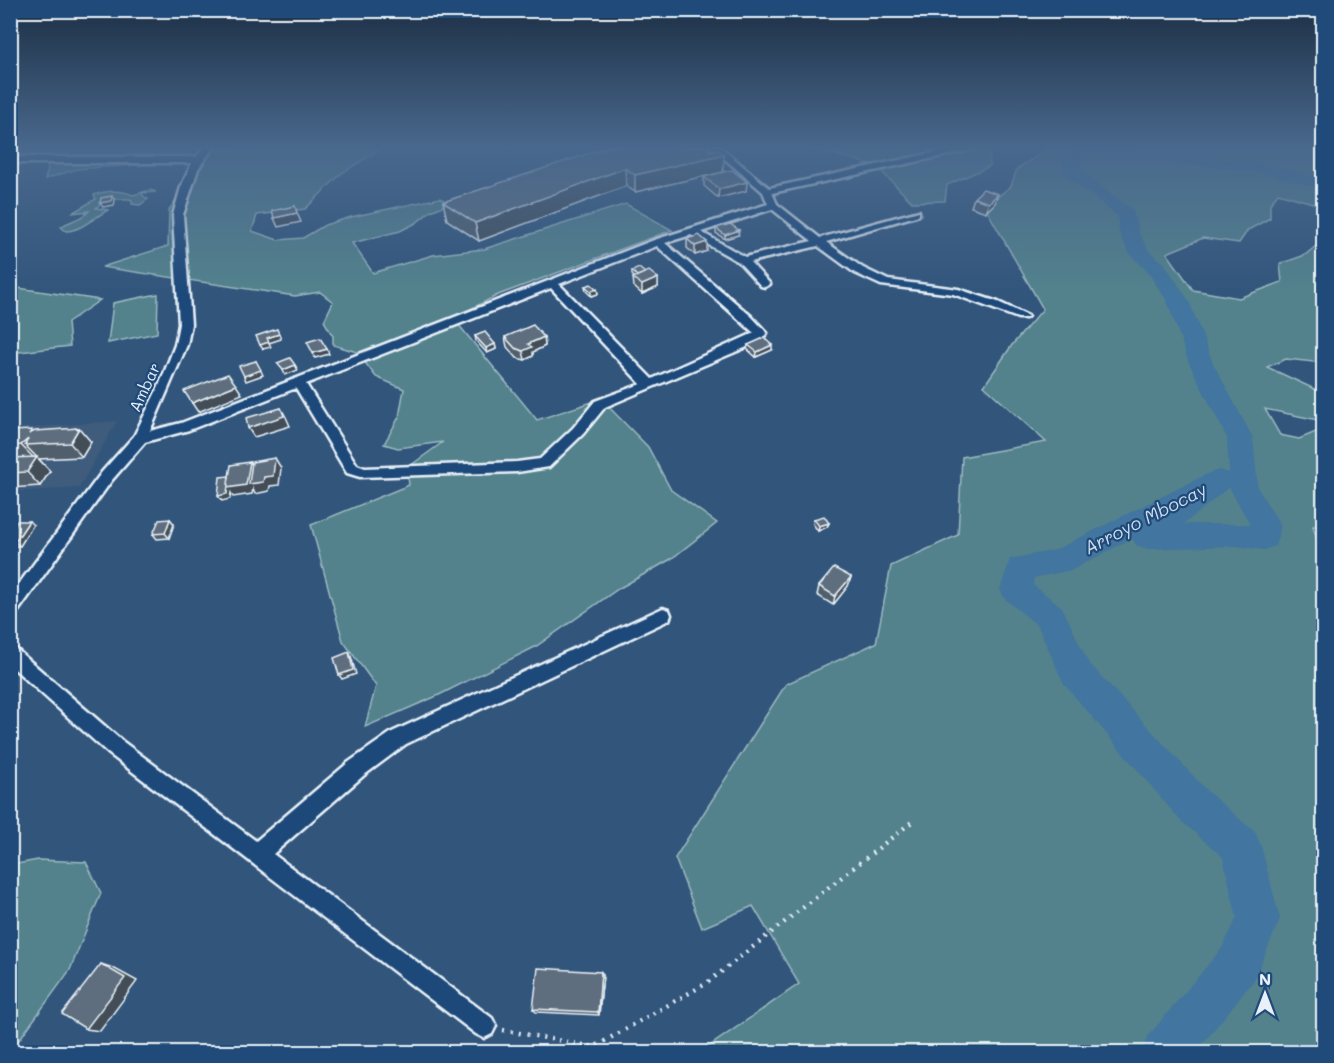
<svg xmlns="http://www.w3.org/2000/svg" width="1334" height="1063" font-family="Mali,sans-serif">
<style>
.built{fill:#3f5c7c}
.green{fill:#52828c;stroke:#9dbac2;stroke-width:1.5}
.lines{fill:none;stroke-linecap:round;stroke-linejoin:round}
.river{fill:#42759f;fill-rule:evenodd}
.minor-casing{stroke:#e8f1f8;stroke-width:5}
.path{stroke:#e8f1f8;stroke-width:4.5;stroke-dasharray:2 6;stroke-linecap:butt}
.minor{fill:#1f4a7a;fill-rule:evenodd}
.wall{fill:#515f6c;stroke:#e8f1f8;stroke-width:1.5}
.shaded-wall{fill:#424d58;stroke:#e8f1f8;stroke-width:1.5}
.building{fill:#5e6e7e;stroke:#e8f1f8;stroke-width:1.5}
.labels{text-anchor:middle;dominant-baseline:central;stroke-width:4.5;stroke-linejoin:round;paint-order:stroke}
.street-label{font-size:16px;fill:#e8f1f8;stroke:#1f4a7a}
.water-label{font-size:18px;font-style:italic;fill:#cfdeeb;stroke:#1f4a7a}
</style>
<rect width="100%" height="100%" fill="#32557b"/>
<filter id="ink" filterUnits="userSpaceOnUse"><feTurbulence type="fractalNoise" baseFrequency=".0167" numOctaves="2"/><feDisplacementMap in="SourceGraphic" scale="12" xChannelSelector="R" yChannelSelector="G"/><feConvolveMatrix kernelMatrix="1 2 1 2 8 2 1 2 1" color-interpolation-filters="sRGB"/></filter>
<g filter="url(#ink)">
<polygon class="built" points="117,421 79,488 11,492 11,429"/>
<g class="green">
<polygon points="11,146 88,146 92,148 199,146 175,162 77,169 45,179 48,169 43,155 11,160"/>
<polygon points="246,146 391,146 380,149 342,173 305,209 257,215 252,231 278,240 303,238 325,225 351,217 440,198 450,203 431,211 416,223 400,231 352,243 373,273 433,255 484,249 626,204 672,230 498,295 453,318 537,420 601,399 648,447 671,490 717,523 671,559 618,589 535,647 437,696 365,727 376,686 343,641 311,525 409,485 407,468 443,442 398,448 384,444 399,417 404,389 376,377 357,352 333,345 333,336 324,321 333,302 320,292 295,296 102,267 168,246 169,210 210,149 241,149"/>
<polygon points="800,146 989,146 990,166 947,185 945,201 912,202 881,171 857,160"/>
<polygon points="1052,146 1323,146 1323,206 1278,193 1270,204 1270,218 1248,230 1239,243 1203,238 1167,253 1193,290 1239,298 1282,282 1280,264 1305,255 1323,240 1323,363 1286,359 1267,367 1323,393 1323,421 1265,409 1280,435 1299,439 1323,429 1323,527 1313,526 1324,564 1323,1052 701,1052 799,984 753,906 702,928 675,858 786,684 876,643 891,566 958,535 962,457 1046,442 984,386 1012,345 1043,309 985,207 1011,186 1017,169"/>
<path d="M150,190L156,192L143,193L142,195L148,199L140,205L132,204V200L129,199H105L96,208L108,210C95,217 80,231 66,231L61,227C70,220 81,220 89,211L72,213L96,199L94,195C106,190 122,190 133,195Z"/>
<polygon points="10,287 11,287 100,300 68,322 70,346 11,353"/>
<polygon points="158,294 157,333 108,343 113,303"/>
<polygon points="38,860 86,862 101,893 70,970 11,1051 11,865"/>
</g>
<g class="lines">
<path class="river" d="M1093,146L1256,162L1324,178V189L1256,172L1135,158L1097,155L1085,158L1080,162L1081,171L1133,210L1139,233L1149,251L1164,263L1189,301L1213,363L1253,438L1258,489L1281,526L1275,546L1264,550L1236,546L1147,549L1136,545L1132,538L1072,570L1034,578L1033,585L1062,607L1088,662L1208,792L1255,832L1261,846L1280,919L1254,980L1196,1052H1142L1149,1035L1222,948L1237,918L1223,857L1180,820L1064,684L1038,626L1005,599L1000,590L1010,559L1055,550L1209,473L1219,470L1229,473L1227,438L1189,363L1167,301L1148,272L1130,254L1119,233L1117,216L1063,173C1062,152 1075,150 1093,146ZM1229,487L1250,524H1184Z"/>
<g class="minor-casing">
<g id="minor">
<path d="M205,146H214L198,169L183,215L191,324L187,345L150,431L181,423L654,240L768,204L763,192L710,146H719L769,188L965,146H979L975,149L772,193L777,204L820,238L919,211V215L826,242L863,268L888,280L958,289L998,302L1028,316L1026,318H1018L953,294L881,285L855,273L818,246L750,262L770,284L765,287L761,286L739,262L691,235L665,243L751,316L767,333L759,342L605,407L583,434L549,467L517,472L360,477L347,473L296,388L189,430L145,442L112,480L16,614L10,616V596L102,472L134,436L159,386L175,345L179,324L173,215L181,187L192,163H10V157H196ZM772,209L812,241L745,257L701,232ZM657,246L754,333L652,379L559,284ZM551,288L641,384L595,401L573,428L540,459L517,462L365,468L357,465L306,384Z"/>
<polygon points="663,608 669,610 671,615 669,620 406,744 363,776 273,854 492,1018 496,1026 492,1034 484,1038 476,1034 108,753 10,665 10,647 16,649 122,741 256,841 349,762 392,732"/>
</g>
</g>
<polyline class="path" points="503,1030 594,1047 707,983 913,821"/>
<use href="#minor" class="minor"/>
</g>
<g class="wall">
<polygon points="683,149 709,151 724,154 723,172 635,192 626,186 479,241 447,220 443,202"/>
<polygon points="704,177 747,182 746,191 718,198 704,186"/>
<polygon points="974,198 995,203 986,212 971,207"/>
<polygon points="716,228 738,235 725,239 716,233"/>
<polygon points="687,239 707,251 695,255 687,248"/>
<polygon points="632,271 645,273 658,278 658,287 642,294 634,287 633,278 634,277 632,275"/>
<polygon points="585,286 597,289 598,294 591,296 586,291"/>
<polygon points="475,336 495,344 496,349 487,353 476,341"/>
<polygon points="505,337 544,337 545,346 533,352 533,356 525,360 517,358 507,347"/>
<polygon points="748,345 772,350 756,357 747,349"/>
<polygon points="79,428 91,442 82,457 39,459 50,471 40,486 10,488 10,431 33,432"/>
<polygon points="170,519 174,524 169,538 157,539 153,534"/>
<polygon points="814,519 829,523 827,527 818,531 813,524"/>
<polygon points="33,525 20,546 10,546 10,531"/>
<polygon points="851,577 848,586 833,605 817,595 819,586"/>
<polygon points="601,972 603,975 599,1015 536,1012 533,1009"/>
</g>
<g class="shaded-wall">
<polygon points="724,154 723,172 635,192 635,175"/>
<polygon points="625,168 626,186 479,241 475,223"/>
<polygon points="747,182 746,191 718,198 719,189"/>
<polygon points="998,194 995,203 986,212 989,203"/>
<polygon points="112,196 115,201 114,205 103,207 100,203"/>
<polygon points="297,213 301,222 278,227 274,218"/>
<polygon points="739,230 738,235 725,239 725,235"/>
<polygon points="707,242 707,251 695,255 695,246"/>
<polygon points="658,278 658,287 642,294 642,285"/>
<polygon points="597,289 598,294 591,296 591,291"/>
<polygon points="279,334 281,339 269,343 271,347 263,349 260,345 267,338"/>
<polygon points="544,337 545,346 533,352 533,356 525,360 523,351 528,344"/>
<polygon points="495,344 496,349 487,353 486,348"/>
<polygon points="772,345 772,350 756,357 757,352"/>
<polygon points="327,349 329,354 315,358 313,353"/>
<polygon points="256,361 263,375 246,381 244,376"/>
<polygon points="295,365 298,370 285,375 283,370"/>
<polygon points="236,385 242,394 198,412 192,403"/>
<polygon points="281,408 286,417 290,426 254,437 248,428"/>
<polygon points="79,428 91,442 82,457 70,443"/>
<polygon points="28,439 25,445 50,471 40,486 27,472 35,459 21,445"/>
<polygon points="275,458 281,468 279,485 270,486 269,491 255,494 253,489 252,494 233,497 231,493 230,499 222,501 218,496 227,488 250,462 256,471 264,477"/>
<polygon points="170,519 174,524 169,538 165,533"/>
<polygon points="29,521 33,525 20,546 15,542"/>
<polygon points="829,523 827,527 818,531 819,526"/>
<polygon points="851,577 848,586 833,605 835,596"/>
<polygon points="349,652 351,656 356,674 342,679 339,675"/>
<polygon points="101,964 113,968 137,981 100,1031 86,1029"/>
<polygon points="601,972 603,975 599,1015 598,1012"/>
</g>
<g class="building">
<polygon points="611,146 677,146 683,149 696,146 703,146 709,151 718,149 724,154 635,175 625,168 475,223 443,202"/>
<polygon points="732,170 747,182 719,189 704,177"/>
<polygon points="983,189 998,194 989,203 974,198"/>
<polygon points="112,196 111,201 100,203 101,198"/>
<polygon points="295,206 297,213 274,218 272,211"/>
<polygon points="730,224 739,230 725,235 716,228"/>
<polygon points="699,235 707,242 695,246 687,239"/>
<polygon points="639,268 645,273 637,276 632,271"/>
<polygon points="649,271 658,278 642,285 633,278"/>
<polygon points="591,284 597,289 591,291 585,286"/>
<polygon points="533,325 544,337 528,344 532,347 523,351 515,348 505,337"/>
<polygon points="277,329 279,334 267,338 269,342 260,345 256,336"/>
<polygon points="485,332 495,344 486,348 475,336"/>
<polygon points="320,338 327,349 313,353 307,342"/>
<polygon points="764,338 772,345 757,352 748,345"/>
<polygon points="290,358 295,365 283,370 277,363"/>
<polygon points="256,361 261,370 244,376 239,366"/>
<polygon points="228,374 236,385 192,403 184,391"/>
<polygon points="281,408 284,416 248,428 246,418"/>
<polygon points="79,428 70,443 25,445 28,439 21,445 10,446 10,431 32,430 29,434 35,431"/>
<polygon points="37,457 27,472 10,473 10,458"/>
<polygon points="275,458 273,476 264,477 263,482 249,484 252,462"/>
<polygon points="250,462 246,485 227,488 231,465"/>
<polygon points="229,476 227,494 218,496 220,477"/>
<polygon points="824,516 829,523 819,526 814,519"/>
<polygon points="170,519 165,533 153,534 159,520"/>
<polygon points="17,521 29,521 15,542 10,542 10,531"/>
<polygon points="834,568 851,577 835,596 819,586"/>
<polygon points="349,652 353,670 339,675 334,658"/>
<polygon points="101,964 125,978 86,1029 62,1014"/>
<polygon points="538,968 601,972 598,1012 533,1009"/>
</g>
</g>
<linearGradient id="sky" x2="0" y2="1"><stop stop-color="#1c2f44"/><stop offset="0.5" stop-color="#49688d"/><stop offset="1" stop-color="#49688d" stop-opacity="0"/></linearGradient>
<rect width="1334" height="294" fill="url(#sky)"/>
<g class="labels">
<g class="street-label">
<text transform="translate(144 387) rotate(-65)">Ambar</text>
</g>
<g class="water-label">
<text transform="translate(1145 518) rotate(-27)">Arroyo Mbocay</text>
</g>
</g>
<rect width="1334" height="1063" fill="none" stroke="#1f4a7a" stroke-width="36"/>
<rect x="18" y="18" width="1298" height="1027" fill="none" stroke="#e8f1f8" stroke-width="2" filter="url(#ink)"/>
<g transform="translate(1265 994)" stroke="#1f4a7a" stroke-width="4.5" paint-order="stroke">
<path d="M0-4.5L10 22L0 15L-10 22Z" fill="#e8f1f8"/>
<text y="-9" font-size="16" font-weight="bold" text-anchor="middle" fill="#e8f1f8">N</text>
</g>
</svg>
